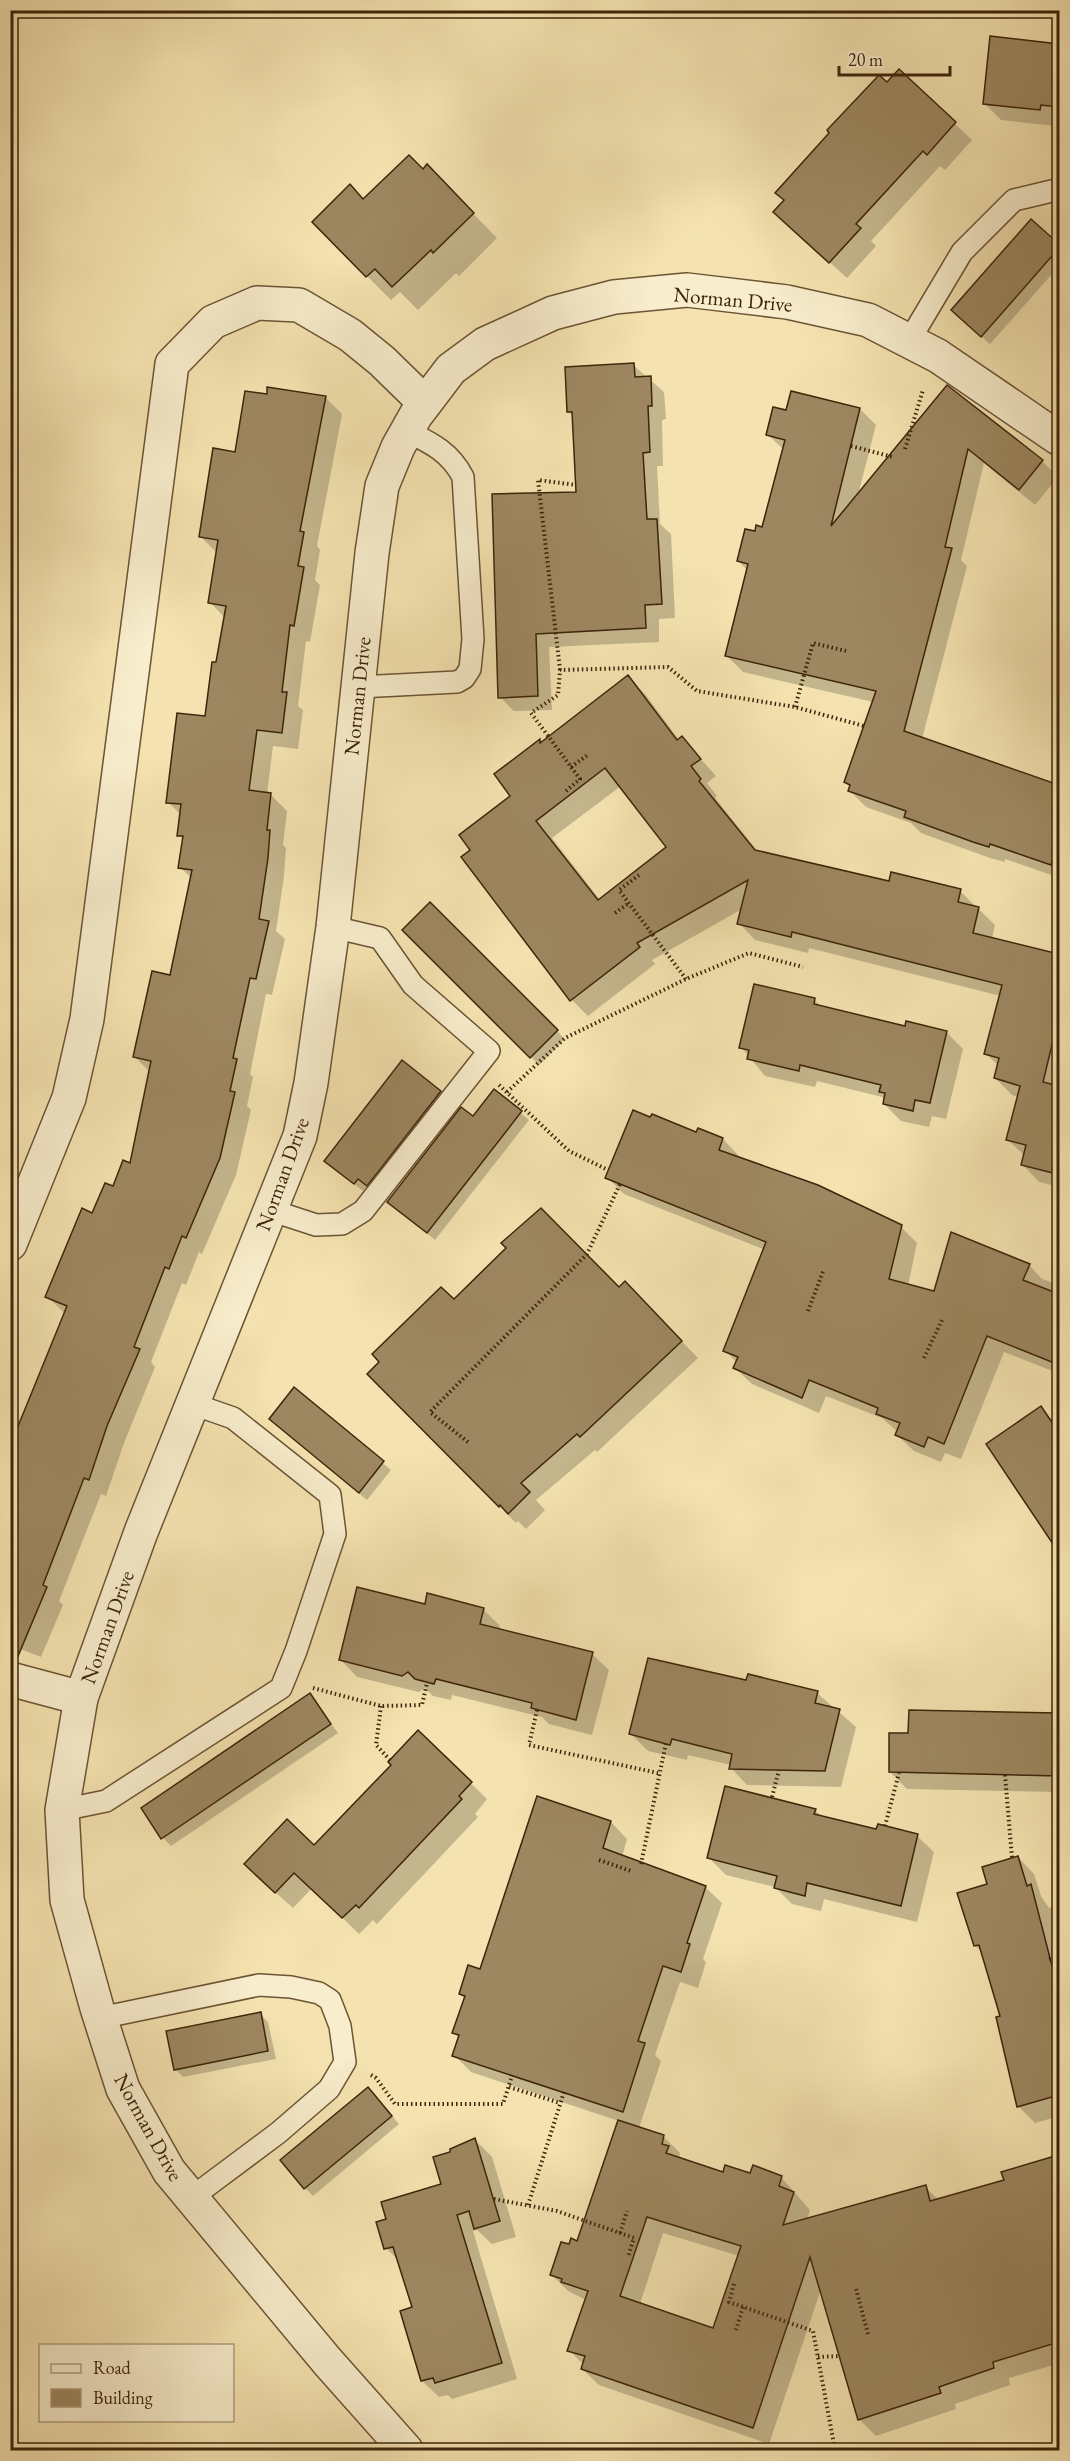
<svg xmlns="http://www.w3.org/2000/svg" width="1070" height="2461" font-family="'EB Garamond',serif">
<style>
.shadow{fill:#0003;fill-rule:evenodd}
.building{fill:#9d8760;stroke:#3e240a;stroke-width:1.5;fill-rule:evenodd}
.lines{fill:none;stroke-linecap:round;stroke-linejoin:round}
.lane-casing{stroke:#6c5434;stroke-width:24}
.street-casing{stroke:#6c5434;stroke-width:36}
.path{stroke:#3e240a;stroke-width:4;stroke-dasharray:1.5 3;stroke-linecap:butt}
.lane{stroke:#f8edcc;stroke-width:21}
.street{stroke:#f8edcc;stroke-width:33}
.labels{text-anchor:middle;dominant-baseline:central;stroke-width:4.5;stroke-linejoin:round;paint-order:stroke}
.street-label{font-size:21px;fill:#3e240a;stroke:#f8edcc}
</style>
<rect width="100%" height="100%" fill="#f4e3b0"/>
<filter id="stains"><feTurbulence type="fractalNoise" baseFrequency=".00333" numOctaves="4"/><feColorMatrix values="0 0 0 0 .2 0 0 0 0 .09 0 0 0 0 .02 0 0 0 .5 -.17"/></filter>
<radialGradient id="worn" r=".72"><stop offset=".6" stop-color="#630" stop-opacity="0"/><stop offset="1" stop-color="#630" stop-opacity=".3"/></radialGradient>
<g class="shadow">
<polygon points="991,38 1060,45 1060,121 1057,121 1056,126 1001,120 984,103"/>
<polygon points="899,71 972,140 945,170 940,166 871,241 876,246 847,278 792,228 887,84"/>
<polygon points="423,171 451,191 497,238 459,276 456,273 418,310 400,292 391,300 367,276 364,200"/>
<polygon points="1031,222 1060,246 1060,265 990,344 961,318"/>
<polygon points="633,365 664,392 666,419 662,420 663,466 657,466 660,524 671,534 675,618 659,619 659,642 549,647 552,710 514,711 500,697 578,493 574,417 568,411"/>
<polygon points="947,387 1042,461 1058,477 1035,505 984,463 961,560 967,566 922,739 1060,787 1060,878 1005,859 1005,862 990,858 921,833 911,823 866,807 850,791 851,787 846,782 873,702 743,672 727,656 748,571 738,561 756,533 763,529 784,450 768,435 787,412 792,393 860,409 876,425 858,495"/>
<polygon points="269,388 326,398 342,414 317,546 320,550 315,580 320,585 310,642 306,641 298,706 303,710 298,749 273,746 267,794 271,795 287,811 283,845 286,848 284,876 276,931 285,939 272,995 266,994 250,1074 253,1077 247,1106 251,1110 236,1175 202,1254 199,1252 186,1285 182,1283 151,1362 155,1367 124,1443 106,1496 101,1494 59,1601 63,1605 41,1657 10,1645 65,1314 47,1296 93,1215 131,1165 150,1072 135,1057 171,977 192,879 180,867 184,840 179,835 181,815 168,802 207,718 225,618 210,602 218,554 201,537 237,454 268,396"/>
<path d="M628,677L645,694L679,740L682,738L716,776L707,783L717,796L715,798L758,852L890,883L960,891L995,925L992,939L1060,956V1187L1039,1182L1023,1165L1025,1156L1008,1140L1019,1097L1012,1095L995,1078L999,1066L986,1054L1001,996L809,948L808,953L755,940L739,923L742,909L652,960L655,964L588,1016L572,1000L472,850L512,796L540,741L542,743ZM621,786L668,847L600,900L552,838Z"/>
<polygon points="430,904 565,1039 539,1065 404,930"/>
<polygon points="814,999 822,1008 907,1027 946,1032 963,1049 946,1119 932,1116 929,1127 901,1121 884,1104 886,1098 817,1081 815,1087 765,1076 741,1047"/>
<polygon points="403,1062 448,1100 375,1193 367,1186 363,1191 326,1161"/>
<polygon points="494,1091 529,1120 435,1240 397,1209"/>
<polygon points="698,1130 723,1139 739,1156 738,1159 901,1227 917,1243 908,1286 935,1293 1029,1265 1042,1279 1060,1285 1060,1374 1004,1352 961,1459 945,1453 941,1462 914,1451 897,1435 898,1432 882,1418 826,1396 819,1413 752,1384 735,1368 737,1363 725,1350 765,1250 624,1194 607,1177 697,1134"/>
<polygon points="625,1283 698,1358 597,1452 595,1450 536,1500 545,1510 526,1529 518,1521 516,1523 369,1374 454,1302 619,1289"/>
<polygon points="295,1389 391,1470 367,1500 279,1427"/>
<polygon points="1041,1408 1060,1428 1060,1549 988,1445"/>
<polygon points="426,1606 483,1609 500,1626 499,1630 592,1654 609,1670 592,1735 549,1724 542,1717 452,1695 451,1700 433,1696 425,1688 419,1692 357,1677 341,1660"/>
<polygon points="747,1682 817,1693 856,1727 841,1787 747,1785 731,1768 731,1765 688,1755 687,1760 648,1751 631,1734"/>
<polygon points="310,1695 338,1733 171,1846 163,1838"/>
<polygon points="911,1711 1060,1714 1060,1792 907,1789 890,1772 910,1735"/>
<polygon points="418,1732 487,1799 475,1814 478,1817 377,1924 373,1920 359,1934 312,1888 293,1908 263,1881 314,1847 393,1765"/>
<polygon points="10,1760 16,1765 15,1806 11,1805 10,1847"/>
<path d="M538,1798L611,1822L627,1839L622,1857L705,1887L722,1903L703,1959L706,1962L698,1988L680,1982L655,2055L661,2061L639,2128L664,2137L680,2153L679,2158L724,2174L781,2177L810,2210L807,2220L925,2187L939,2200L1006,2181L1054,2158L1060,2163V2212L976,2238L986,2269L1060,2248V2366L1057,2364L1009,2378L1010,2385L955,2404L956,2409L876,2436L860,2420L821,2289L769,2444L599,2385L582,2369L584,2365L569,2350L586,2300L568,2291L551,2274L570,2246L578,2242L619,2121L471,2072L454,2055L459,2038L454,2033L465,1999L460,1994L481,1971ZM663,2233L739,2256L714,2330L640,2304Z"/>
<polygon points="815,1810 823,1818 877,1831 917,1836 934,1852 917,1922 824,1899 821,1911 792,1904 775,1887 726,1875 709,1858"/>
<polygon points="1018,1857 1034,1874 1041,1896 1049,1908 1060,1905 1060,2116 1035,2123 1019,2107 997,2018 1001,2017 983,1953 975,1946 989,1885"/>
<polygon points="10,1875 12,1896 17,1901 17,1956 10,1957"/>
<polygon points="260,2014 268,2022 276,2059 183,2077 175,2069"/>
<polygon points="376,2097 399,2124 313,2196 305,2188"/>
<polygon points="475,2140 492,2157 516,2237 492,2244 477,2230 473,2231 517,2379 452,2399 448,2395 439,2397 422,2381 414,2308 400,2262 386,2248 387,2220 443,2185 452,2153"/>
<polygon points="1052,2437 1060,2439 1060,2450 1049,2450"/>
<polygon points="642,2447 710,2450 641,2450"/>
</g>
<g class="building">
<polygon points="990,36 1059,44 1059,107 1041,105 1040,110 983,104"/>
<polygon points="899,69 956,122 927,155 923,151 856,224 861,228 829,263 773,212 784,200 775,193 829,133 827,130 879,75 887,82"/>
<polygon points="409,155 423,169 427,164 474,213 433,253 431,250 392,287 375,269 366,277 312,222 350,184 363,199"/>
<polygon points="1031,219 1059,244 1059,248 981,337 951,310"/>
<polygon points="634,363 635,377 651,376 652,406 648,406 650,452 643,453 647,519 657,519 662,604 645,605 646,628 536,634 538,696 498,698 492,494 576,492 572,412 567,412 565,367"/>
<polygon points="947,385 1043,460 1019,490 968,449 945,547 952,548 904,731 1059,785 1059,839 1051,865 990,844 989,847 973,842 904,817 906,811 848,791 850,785 844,782 876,691 725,656 748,564 737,561 745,529 755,531 756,525 762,527 785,440 766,435 773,407 786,410 791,391 860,408 831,526"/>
<polygon points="267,387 326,396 300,531 304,532 298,566 304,567 294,626 290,625 282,692 287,692 282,733 257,730 249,790 271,793 267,830 270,830 268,858 259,919 269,921 256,979 250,978 233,1058 237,1059 230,1091 235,1092 220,1158 186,1238 182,1236 169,1269 165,1267 134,1347 140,1349 107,1426 89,1480 84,1478 43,1585 47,1587 16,1661 10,1661 10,1446 67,1306 45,1297 82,1208 92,1213 105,1183 113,1186 123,1160 130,1163 151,1061 133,1057 152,971 170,975 192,870 178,868 183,836 177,836 181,804 166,803 177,713 205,716 212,662 216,662 226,606 208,603 218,540 199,537 213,448 235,452 245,391 267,394"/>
<path d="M628,675L677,740L682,736L701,759L691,766L701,779L699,781L755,850L889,881L891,872L961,889L958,902L979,907L973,933L1059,954V1016L1043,1082L1059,1086V1150L1053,1173L1021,1165L1026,1145L1006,1140L1020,1086L994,1078L999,1058L984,1054L1002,985L792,932L791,937L737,924L748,880L637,943L640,947L570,1001L461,857L470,850L459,835L510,796L494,774L540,739V743ZM605,768L666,847L598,900L536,821Z"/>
<polygon points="430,902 558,1030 530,1058 402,930"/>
<polygon points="754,984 815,998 814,1004 905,1026 906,1021 947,1031 930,1103 915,1100 913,1111 883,1104 885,1093 879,1092 881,1085 800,1065 799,1071 747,1059 749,1050 739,1048"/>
<polygon points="402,1060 441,1091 367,1186 358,1179 354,1184 324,1161"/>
<polygon points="494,1089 522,1111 427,1233 387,1202 461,1107 473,1116"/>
<polygon points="633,1110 650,1117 652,1114 696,1132 698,1128 723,1138 719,1150 818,1185 902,1225 889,1279 934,1291 951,1232 1030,1264 1023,1280 1059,1294 1059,1365 987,1336 944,1444 928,1437 924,1447 895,1435 900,1423 876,1414 878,1408 809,1380 802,1398 733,1368 738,1357 723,1351 766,1242 605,1178"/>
<polygon points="541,1208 619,1287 625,1281 682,1341 580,1437 577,1434 521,1483 530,1492 508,1514 500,1505 499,1507 367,1374 379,1362 372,1354 441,1287 454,1299 506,1248 501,1243"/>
<polygon points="294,1387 384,1461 359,1493 269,1419"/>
<polygon points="1041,1406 1059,1433 1059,1553 986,1444"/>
<polygon points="357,1587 425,1604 427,1593 484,1608 480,1624 593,1652 576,1720 531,1708 532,1703 436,1679 434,1684 415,1679 408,1672 402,1676 339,1660"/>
<polygon points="648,1658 746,1680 748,1674 818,1691 815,1703 840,1709 825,1771 729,1769 732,1754 672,1739 670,1745 629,1734"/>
<polygon points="310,1693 331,1724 161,1839 141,1808"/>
<polygon points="909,1710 1059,1713 1059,1776 889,1772 889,1733 908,1733"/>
<polygon points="418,1730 472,1782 459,1796 462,1799 359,1908 356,1905 342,1918 294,1873 275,1893 244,1864 287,1819 314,1845 391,1765 388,1762"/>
<polygon points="725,1786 816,1809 814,1814 876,1829 878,1824 918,1834 901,1906 807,1883 805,1896 774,1888 777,1876 707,1858"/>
<polygon points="537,1796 611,1821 603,1848 706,1886 687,1943 690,1944 681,1972 663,1966 638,2041 645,2043 623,2112 452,2056 459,2035 452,2033 465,1996 459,1994 468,1965 480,1969"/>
<polygon points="1018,1856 1027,1886 1031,1884 1059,1993 1059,2095 1017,2107 996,2017 1000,2016 979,1945 974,1946 957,1893 987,1884 982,1867"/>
<polygon points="261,2012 268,2051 174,2070 166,2031"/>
<polygon points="368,2087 392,2116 304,2189 280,2160"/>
<path d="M618,2120L664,2135L662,2144L669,2146L666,2153L723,2172L725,2165L750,2173L753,2165L782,2176L779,2186L794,2192L783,2225L926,2185L930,2201L1004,2180L1001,2172L1055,2156L1059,2173V2342L993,2362L994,2368L939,2387L941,2393L858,2420L810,2257L753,2428L581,2369L585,2356L567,2351L588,2291L561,2282L562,2279L550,2275L561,2242L569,2244L571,2238L577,2241ZM647,2217L741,2246L713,2328L620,2296Z"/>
<polygon points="475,2138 500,2221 474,2229 469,2211 457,2215 502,2363 435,2383 433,2378 421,2381 400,2311 412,2307 393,2247 384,2249 376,2222 386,2219 381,2202 441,2184 433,2157 450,2152 450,2149"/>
</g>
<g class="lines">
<g class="lane-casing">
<g id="lane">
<polyline points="909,341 962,252 1014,200 1060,189"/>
<path d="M359,687L457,682L464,678L470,669L473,639L463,477C450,452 431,443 407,431"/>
<polyline points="270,1210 316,1225 342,1224 363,1211 489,1051 413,985 380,938 333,927"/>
<polyline points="62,1810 106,1801 281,1688 296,1651 335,1534 330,1495 233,1418 193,1404"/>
<polyline points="100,2018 259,1985 291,1987 319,1993 330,2000 340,2026 345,2062 329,2089 278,2133 191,2198"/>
</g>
</g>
<g class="street-casing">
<g id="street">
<polyline points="10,1244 69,1098 87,1019 172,364 213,322 257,303 299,305 350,335 382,361 425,403"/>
<polyline points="10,1679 81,1698"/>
<polyline points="406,2450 327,2361 169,2171 123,2089 97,2008 67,1900 62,1810 81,1698 141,1532 300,1136 311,1083 333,927 372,553 382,486 398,447 416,415 451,369 485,344 553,313 614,297 687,290 787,302 868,320 938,356 1058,438"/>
</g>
</g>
<g class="path">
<polyline points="851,446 893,457"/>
<polyline points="905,449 923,390"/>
<polyline points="560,670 538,480 576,485"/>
<polyline points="795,707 813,643 846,651"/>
<polyline points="571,767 589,754"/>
<polyline points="566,791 580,779 531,713 558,695 560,670 668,667 697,691 795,707 864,726"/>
<polyline points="639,875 619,890 686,979"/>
<polyline points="615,913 629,903"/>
<polyline points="499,1085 569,1151 608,1170"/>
<polyline points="507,1092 565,1038 686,979 749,953 803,967"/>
<polyline points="808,1311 824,1269"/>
<polyline points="924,1358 943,1318"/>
<polyline points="468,1442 430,1412 587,1254 620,1184"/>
<polyline points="313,1688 381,1706 422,1705 427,1683"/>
<polyline points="381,1706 376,1745 390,1760"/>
<polyline points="537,1710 529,1745 658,1773"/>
<polyline points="1005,1775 1012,1858"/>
<polyline points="772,1797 779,1770"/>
<polyline points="885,1826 899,1773"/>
<polyline points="599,1860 631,1871"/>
<polyline points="641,1864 666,1743"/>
<polyline points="1049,1959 1060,1956"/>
<polyline points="371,2075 376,2078 395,2104 503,2104 512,2076"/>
<polyline points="509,2087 560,2103"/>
<polyline points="494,2199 557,2211 634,2238 628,2257"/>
<polyline points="528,2205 564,2092"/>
<polyline points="620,2233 627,2211"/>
<polyline points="734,2284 729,2302 813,2331 835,2450"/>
<polyline points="856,2289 868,2334"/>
<polyline points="736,2330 743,2307"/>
<polyline points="818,2357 840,2356"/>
</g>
<use href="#lane" class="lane"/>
<use href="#street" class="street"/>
</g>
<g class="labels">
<g class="street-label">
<text transform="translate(733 299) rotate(5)">Norman Drive</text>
<text transform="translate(357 696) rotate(-84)">Norman Drive</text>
<text transform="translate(282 1174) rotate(-70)">Norman Drive</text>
<text transform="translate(107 1627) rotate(-70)">Norman Drive</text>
<text transform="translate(149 2127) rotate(61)">Norman Drive</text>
</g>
</g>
<rect width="1070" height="2461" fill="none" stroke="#f4e3b0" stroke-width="36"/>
<rect x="12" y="12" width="1046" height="2437" fill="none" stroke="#3e240a" stroke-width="3"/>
<rect x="18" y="18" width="1034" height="2425" fill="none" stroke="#3e240a" stroke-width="1.5"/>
<rect x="39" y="2344" width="195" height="78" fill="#f8edcc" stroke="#ae9d7e" stroke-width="1.5"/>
<rect x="51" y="2364" width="30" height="9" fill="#f8edcc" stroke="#ae9d7e" stroke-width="1.5"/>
<text x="93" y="2374" font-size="18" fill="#3e240a">Road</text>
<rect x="51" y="2389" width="30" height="18" fill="#9d8760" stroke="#ae9d7e" stroke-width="1.5"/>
<text x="93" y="2404" font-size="18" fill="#3e240a">Building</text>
<path d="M839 66v9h111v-9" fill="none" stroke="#3e240a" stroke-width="3"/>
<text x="848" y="66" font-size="18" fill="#3e240a" stroke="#f8edcc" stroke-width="4.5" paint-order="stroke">20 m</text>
<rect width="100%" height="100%" filter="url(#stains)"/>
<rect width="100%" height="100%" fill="url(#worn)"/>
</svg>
